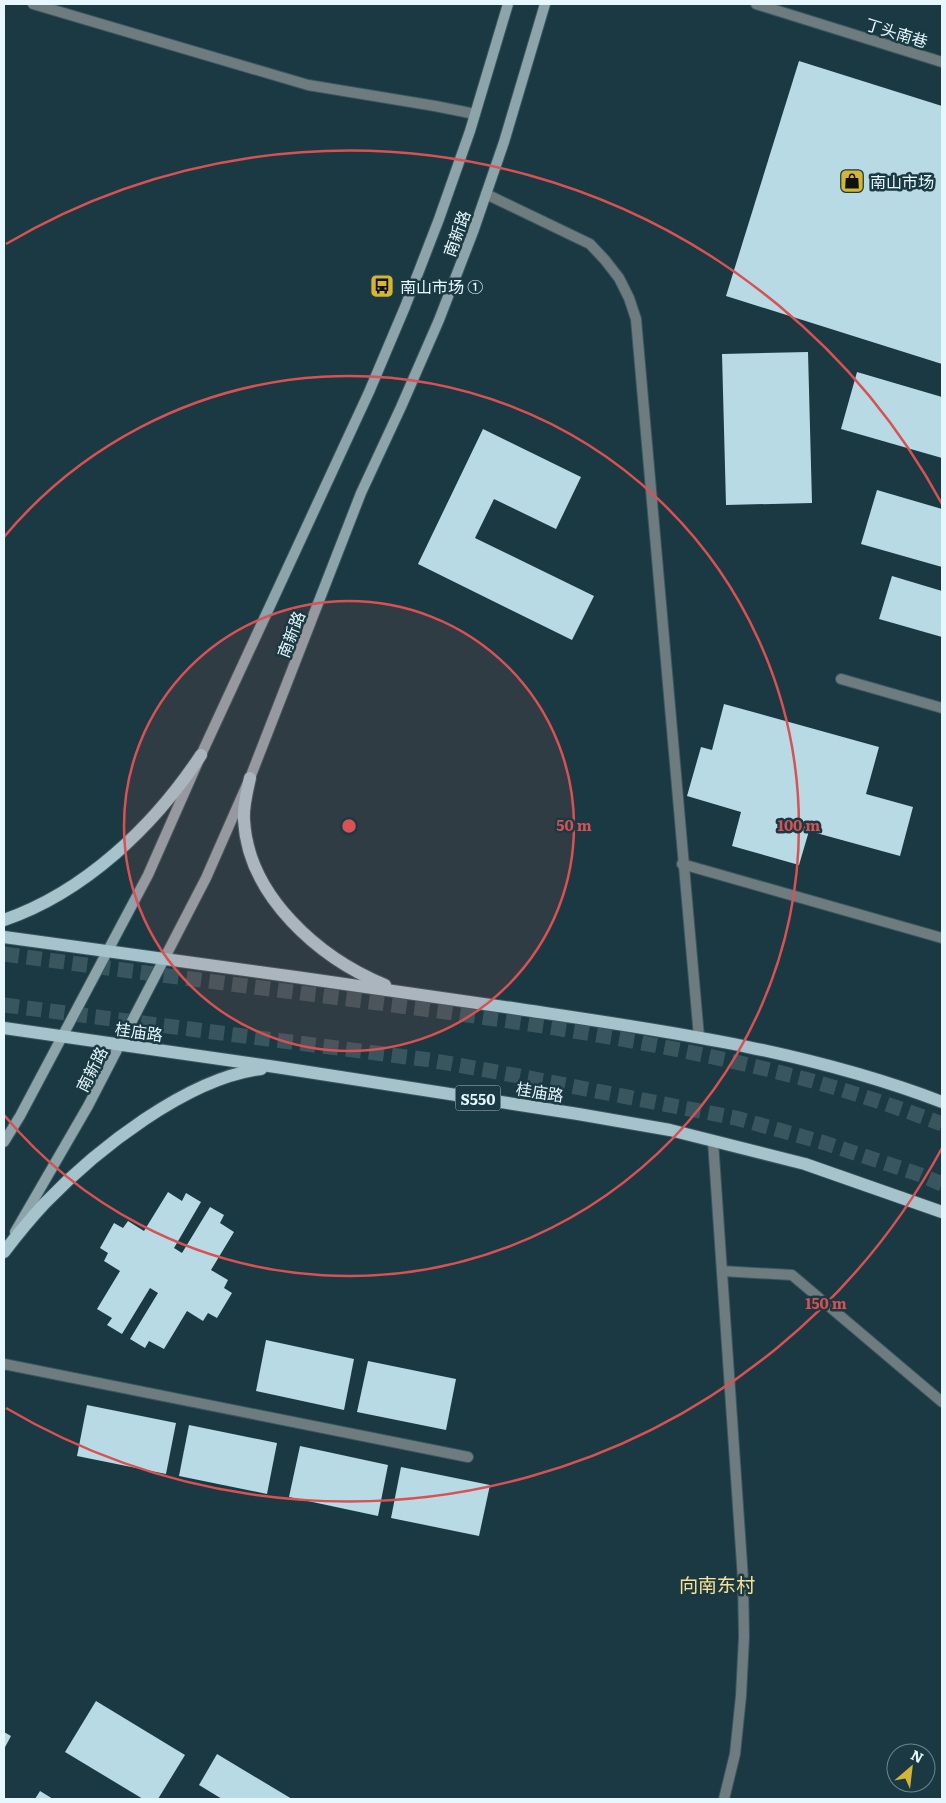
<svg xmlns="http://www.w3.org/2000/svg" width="946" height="1803" font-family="Literata,'Noto Sans SC',serif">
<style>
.building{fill:#b7dae5}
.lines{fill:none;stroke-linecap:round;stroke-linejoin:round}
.highway-tunnel{stroke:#39565e;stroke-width:15;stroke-dasharray:15 8;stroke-linecap:butt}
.lane-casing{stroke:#3b5760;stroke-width:12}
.street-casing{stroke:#3b5760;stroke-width:12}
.secondary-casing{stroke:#3b5760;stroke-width:12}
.primary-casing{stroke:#3b5760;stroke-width:14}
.lane{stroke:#6e7c80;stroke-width:10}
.street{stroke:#6e7c80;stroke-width:10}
.secondary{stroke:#8ea4ab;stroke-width:10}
.primary{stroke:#a6c3cc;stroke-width:12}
.ring{fill:none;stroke:#d95153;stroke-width:2.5}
.labels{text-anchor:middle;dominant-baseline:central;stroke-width:5;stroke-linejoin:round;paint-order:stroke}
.shield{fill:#1a3942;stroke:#a9bec5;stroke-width:1}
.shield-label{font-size:15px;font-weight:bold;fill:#e6f7fd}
.street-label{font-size:16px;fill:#e6f7fd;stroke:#1a3942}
.poi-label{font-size:16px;fill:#e6f7fd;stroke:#1a3942;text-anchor:start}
.quarter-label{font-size:19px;fill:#f7e194;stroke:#1a3942}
.centre{fill:#d95153;stroke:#1a3942;stroke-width:2.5}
.ring-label{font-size:15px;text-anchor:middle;font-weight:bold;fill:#d95153;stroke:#1a3942;stroke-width:5;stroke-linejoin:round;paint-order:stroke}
</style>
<rect width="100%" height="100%" fill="#1a3942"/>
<g class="building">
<polygon points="799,61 942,106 942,364 726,296"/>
<polygon points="808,352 812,503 726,505 722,354"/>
<polygon points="857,372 942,397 942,458 841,429"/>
<polygon points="483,429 581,477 556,529 494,499 475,538 594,596 572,640 418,564"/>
<polygon points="877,490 942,509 942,567 861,544"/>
<polygon points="892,576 942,591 942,637 879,619"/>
<polygon points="724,704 879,747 866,794 913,807 900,856 809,831 799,865 732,846 741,812 687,796 701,747 712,750"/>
<polygon points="168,1192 182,1201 186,1193 201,1202 174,1248 182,1253 210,1207 224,1215 220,1223 234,1232 211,1270 228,1280 224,1288 232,1293 217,1318 208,1313 203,1321 187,1311 164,1349 149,1341 145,1348 130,1339 158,1293 150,1288 122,1334 107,1325 112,1318 97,1309 120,1271 104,1261 108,1253 100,1248 114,1223 123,1228 128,1221 144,1231"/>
<polygon points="266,1340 354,1359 344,1410 256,1391"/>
<polygon points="368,1361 456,1379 446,1430 357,1412"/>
<polygon points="87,1405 176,1423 166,1474 77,1456"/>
<polygon points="189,1425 277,1443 267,1494 179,1476"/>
<polygon points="300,1446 388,1465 378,1516 289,1497"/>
<polygon points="401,1467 490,1485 479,1536 391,1518"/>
<polygon points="96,1701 185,1755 158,1799 143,1799 65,1752"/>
<polygon points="4,1732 11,1736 4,1749"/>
<polygon points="217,1754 292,1799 222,1799 199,1785"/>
<polygon points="40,1791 53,1799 35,1799"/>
</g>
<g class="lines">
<g class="highway-tunnel">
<path d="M4,954C121,970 239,985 356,1000C507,1020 658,1040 805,1079C852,1092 897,1107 942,1124"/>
<polyline points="4,1005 430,1060 519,1076 736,1118 825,1143 921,1175 942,1184"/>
</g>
<g class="lane-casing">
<g id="lane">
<polyline points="33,4 308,85 435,106 475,114"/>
<polyline points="756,4 942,62"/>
<polyline points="486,194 590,244 605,260 619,278 629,298 636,319 699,1037"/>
<polyline points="841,679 942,708"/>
<polyline points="682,864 942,938"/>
<polyline points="722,1271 792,1275 942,1402"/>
<polyline points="4,1364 468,1457"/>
</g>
</g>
<g class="street-casing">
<polyline id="street" points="713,1141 743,1579 744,1637 741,1696 735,1754 724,1799"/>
</g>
<g class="secondary-casing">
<g id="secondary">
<polyline points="4,1142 20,1116 148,875 201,755 369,392 405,307 439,219 470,131 508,4"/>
<polyline points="15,1232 88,1106 206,878 250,778 361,493 401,407 439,320 473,232 504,142 545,4"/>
</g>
</g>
<g class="primary-casing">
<g id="primary">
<path d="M250,778C247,792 243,806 244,820C248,896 319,958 385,985"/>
<path d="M4,920C85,892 154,826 201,755"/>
<path d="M4,937C173,960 343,983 512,1008C658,1030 804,1049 942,1102"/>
<polyline points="4,1028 276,1067 578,1114 670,1130 805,1164 942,1212"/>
<path d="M4,1252C17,1235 31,1218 45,1203C96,1150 187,1078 261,1069"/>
</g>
</g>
<use href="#lane" class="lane"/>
<use href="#street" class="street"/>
<use href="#secondary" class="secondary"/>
<use href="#primary" class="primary"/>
</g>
<circle cx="349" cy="826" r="225" fill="#d95153" fill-opacity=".12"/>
<g class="ring">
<circle cx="349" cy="826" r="225"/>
<path d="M4 537A450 450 0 1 1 4 1115"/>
<path d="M942 1148A675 675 0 0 1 6 1408M6 244A675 675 0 0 1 942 504"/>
</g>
<defs>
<g id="shop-square" transform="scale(1.25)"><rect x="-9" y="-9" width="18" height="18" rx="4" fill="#d5b534" stroke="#1a3942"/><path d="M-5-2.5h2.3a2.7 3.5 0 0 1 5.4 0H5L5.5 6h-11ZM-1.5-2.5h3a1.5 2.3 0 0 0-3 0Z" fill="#111"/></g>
<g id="bus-square" transform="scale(1.25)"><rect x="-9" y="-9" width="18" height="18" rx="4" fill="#d5b534" stroke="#1a3942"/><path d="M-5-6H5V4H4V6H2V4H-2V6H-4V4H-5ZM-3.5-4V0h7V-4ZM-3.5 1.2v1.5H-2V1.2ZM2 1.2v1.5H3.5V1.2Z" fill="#111"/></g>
</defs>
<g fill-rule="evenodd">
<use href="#shop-square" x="852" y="181"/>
<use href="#bus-square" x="382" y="286"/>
</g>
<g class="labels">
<rect class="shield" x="455.5" y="1085.5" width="45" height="25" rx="4"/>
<g class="shield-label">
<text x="478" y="1098">S550</text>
</g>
<g class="street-label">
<text transform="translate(897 32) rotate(17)">丁头南巷</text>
<text transform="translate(456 233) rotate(-70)">南新路</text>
<text transform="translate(290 634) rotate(-69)">南新路</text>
<text transform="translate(139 1031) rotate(8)">桂庙路</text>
<text transform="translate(91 1069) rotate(-63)">南新路</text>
<text transform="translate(540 1091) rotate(9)">桂庙路</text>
</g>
<g class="poi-label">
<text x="870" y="181">南山市场</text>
<text x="400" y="286">南山市场 ①</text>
</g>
<g class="quarter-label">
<text x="717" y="1584">向南东村</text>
</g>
</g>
<circle cx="349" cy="826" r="8" class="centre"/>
<g class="ring-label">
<text x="574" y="831">50 m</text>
<text x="799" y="831">100 m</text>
<text x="826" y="1309">150 m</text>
</g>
<rect width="946" height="1803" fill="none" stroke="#e6f7fd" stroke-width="10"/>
<g transform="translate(911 1768) rotate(28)"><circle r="24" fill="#1a3942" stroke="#6c858d"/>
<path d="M0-4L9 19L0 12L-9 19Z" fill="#d5b534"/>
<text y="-8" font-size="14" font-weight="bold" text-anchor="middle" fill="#e6f7fd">N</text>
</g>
</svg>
